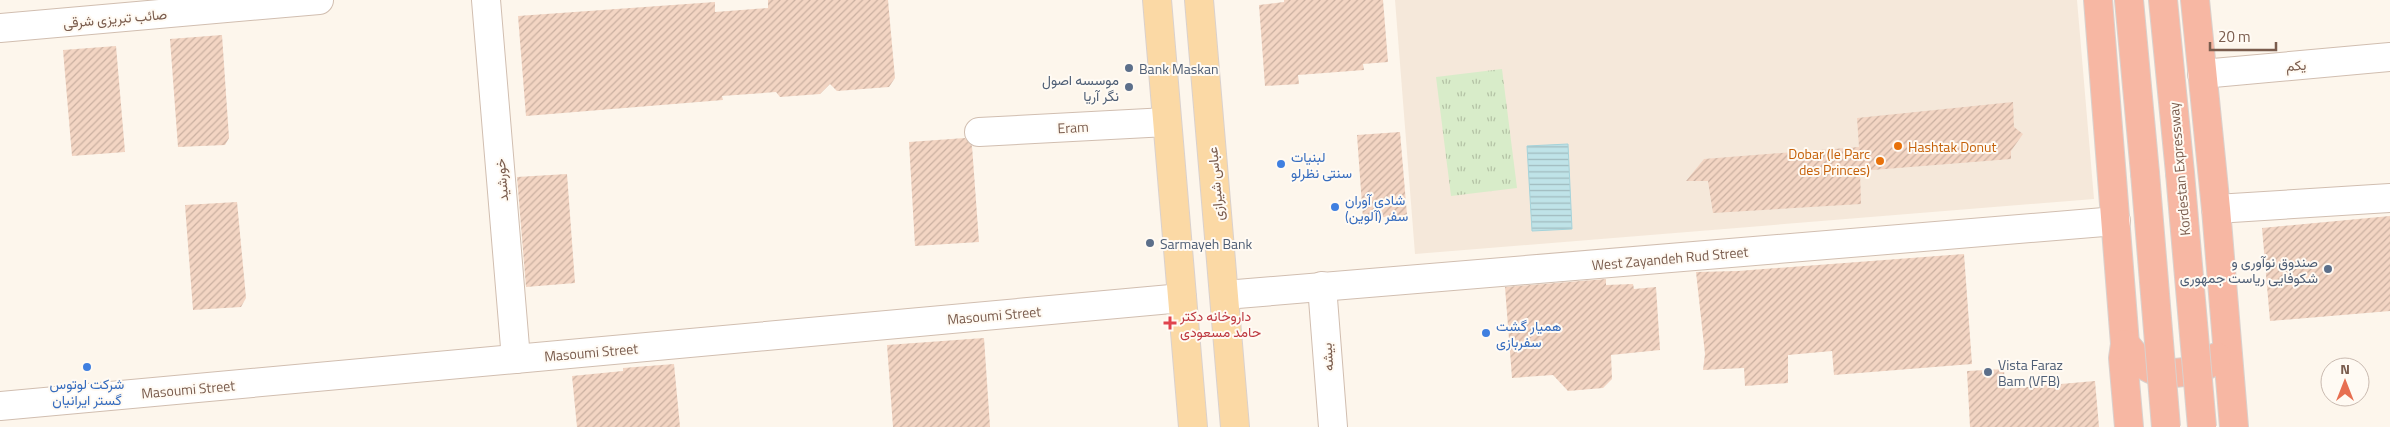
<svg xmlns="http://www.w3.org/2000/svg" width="2390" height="427" font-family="'Titillium Web',Vazirmatn,sans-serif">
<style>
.residential{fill:#f5e8da}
.park{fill:url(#park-tufts)}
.water{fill:url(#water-rules);stroke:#a5d3da}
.building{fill:url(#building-hatch)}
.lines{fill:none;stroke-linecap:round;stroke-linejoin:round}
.minor-casing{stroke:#d1beb0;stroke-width:30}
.major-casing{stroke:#dad1cd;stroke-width:30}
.highway-casing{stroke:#dad1cd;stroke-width:30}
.minor{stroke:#fff;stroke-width:28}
.major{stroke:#fbd9a5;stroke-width:28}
.highway{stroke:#f7b7a3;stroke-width:28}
.highway-bridge-casing{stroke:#dad1cd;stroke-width:30;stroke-linecap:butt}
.highway-bridge{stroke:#f7b7a3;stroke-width:28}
.service-dot{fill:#5c6f8a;stroke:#fffaf3;stroke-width:2}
.food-dot{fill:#e8710a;stroke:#fffaf3;stroke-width:2}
.shop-dot{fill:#3f7fe0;stroke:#fffaf3;stroke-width:2}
.health-dot{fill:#e0444e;stroke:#fffaf3;stroke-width:2}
.labels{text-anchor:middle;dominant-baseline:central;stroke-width:4;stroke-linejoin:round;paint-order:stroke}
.street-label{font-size:14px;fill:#7a5c4d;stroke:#fffaf3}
.service-label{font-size:14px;fill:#4e5e75;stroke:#fffaf3;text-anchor:start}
.food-label{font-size:14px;fill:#c56008;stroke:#fffaf3;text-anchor:start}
.shop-label{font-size:14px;fill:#366cbe;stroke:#fffaf3;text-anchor:start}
.health-label{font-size:14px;fill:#be3a42;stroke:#fffaf3;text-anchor:start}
</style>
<defs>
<pattern id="park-tufts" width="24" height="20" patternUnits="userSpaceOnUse" patternTransform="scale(1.25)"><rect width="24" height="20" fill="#d8ecc9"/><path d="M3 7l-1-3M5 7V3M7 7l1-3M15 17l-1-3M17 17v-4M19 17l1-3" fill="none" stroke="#b4c2a5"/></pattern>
<pattern id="water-rules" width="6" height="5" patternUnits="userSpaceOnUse" patternTransform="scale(1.25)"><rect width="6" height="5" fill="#bfe3e8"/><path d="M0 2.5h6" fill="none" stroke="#a0bbbe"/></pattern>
<pattern id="building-hatch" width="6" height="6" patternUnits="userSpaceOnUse" patternTransform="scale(1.25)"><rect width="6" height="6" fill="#f3d5c3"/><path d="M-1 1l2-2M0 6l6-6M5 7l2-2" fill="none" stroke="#cab0a1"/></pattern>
</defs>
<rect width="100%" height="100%" fill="#fdf6ec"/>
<polygon class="residential" points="1395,0 2077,0 2094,199 1415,254"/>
<polygon class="park" points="1502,69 1517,188 1451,196 1436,77"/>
<polygon class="water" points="1568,144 1572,229 1532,231 1527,146"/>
<g class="building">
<polygon points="768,0 888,0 895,78 889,87 837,91 830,84 820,94 780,97 776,92 722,96 723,100 526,116 518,16 715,2 715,12 768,8"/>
<polygon points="1284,0 1383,0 1388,62 1363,64 1364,70 1298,75 1299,84 1265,86 1259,5 1284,2"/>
<polygon points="222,35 229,138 225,145 178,147 170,39"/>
<polygon points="116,46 125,152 72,156 63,50"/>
<polygon points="2013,102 2014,127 2023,134 2011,151 2011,159 1860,171 1861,204 1713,213 1708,181 1686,181 1704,159 1859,147 1857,118"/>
<polygon points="1400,132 1407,215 1363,219 1357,135"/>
<polygon points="965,138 972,146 979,242 915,246 909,142"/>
<polygon points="567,174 575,283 526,287 517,177"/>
<polygon points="237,202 246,298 241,307 193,310 185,205"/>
<polygon points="2390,216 2390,311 2270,321 2262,228"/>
<polygon points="1964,254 1972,364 1834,375 1832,351 1788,355 1788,383 1745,386 1744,368 1703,370 1705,354 1696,272 1738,271"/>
<polygon points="1606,279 1606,285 1633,284 1634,289 1656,287 1660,350 1611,355 1612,379 1603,388 1568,391 1553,375 1512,378 1505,287"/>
<polygon points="984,338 990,427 893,427 887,345"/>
<polygon points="674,364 680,427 577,427 572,376 623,371 623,368"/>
<polygon points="2004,369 2005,389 2095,381 2099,427 1970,427 1967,371"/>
</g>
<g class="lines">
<g class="minor-casing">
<g id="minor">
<polyline points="486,0 516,359"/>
<polyline points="0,28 319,0"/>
<polyline points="2202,74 2390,57"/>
<polyline points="979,132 1167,122"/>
<polyline points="2216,209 2390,198"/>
<polyline points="1322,286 1333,427"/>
<polyline points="1225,295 2116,221"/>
<polyline points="0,406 1182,298"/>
</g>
</g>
<g class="major-casing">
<g id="major">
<polyline points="1157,0 1193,427"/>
<polyline points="1199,0 1235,427"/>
</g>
</g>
<g class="highway-casing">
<g id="highway">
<polyline points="2098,0 2125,344 2123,358 2129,427"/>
<polyline points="2129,0 2145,173"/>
<polyline points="2163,0 2180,173"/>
<polyline points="2195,0 2216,209 2234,427"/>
<path d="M2125,344C2132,351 2139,362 2147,367C2164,378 2203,373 2217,357"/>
</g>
</g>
<use href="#minor" class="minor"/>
<use href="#major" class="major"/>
<use href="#highway" class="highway"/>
<g class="highway-bridge-casing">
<g id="highway-bridge">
<polyline points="2145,173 2166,427"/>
<polyline points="2180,173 2202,427"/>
</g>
</g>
<use href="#highway-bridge" class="highway-bridge"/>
</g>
<g class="service-dot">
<circle cx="1129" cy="68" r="5"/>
<circle cx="1129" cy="87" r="5"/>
<circle cx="1150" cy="243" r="5"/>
<circle cx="2328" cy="269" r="5"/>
<circle cx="1988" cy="372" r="5"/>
</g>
<g class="food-dot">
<circle cx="1898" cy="146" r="5"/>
<circle cx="1880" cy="161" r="5"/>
</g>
<g class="shop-dot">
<circle cx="1281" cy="164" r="5"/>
<circle cx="1335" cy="207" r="5"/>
<circle cx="1486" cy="333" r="5"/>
<circle cx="87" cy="367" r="5"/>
</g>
<path class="health-dot" d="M1167.5 315.5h5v5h5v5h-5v5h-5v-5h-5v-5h5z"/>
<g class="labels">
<g class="street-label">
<text transform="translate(115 18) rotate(-5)">صائب تبریزی شرقی</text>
<text transform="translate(2296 65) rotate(-5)">یکم</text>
<text transform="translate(1073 127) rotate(-3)">Eram</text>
<text transform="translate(2179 169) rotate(-95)">Kordestan Expressway</text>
<text transform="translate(501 180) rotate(-95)">خورشید</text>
<text transform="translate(1215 184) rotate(-95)">عباس شیرازی</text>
<text transform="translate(1670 258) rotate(-5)">West Zayandeh Rud Street</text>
<text transform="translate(994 315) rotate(-5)">Masoumi Street</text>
<text transform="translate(591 352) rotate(-5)">Masoumi Street</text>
<text transform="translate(1327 357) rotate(-94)">بیشه</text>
<text transform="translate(188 389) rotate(-5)">Masoumi Street</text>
</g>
<g class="service-label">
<text x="1139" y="68">Bank Maskan</text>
<text x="1119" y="79" text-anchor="end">موسسه اصول<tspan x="1119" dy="16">نگر آریا</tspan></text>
<text x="1160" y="243">Sarmayeh Bank</text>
<text x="2318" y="261" text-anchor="end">صندوق نوآوری و<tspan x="2318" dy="16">شکوفایی ریاست جمهوری</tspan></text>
<text x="1998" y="364">Vista Faraz<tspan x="1998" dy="16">Bam (VFB)</tspan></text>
</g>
<g class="food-label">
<text x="1908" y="146">Hashtak Donut</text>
<text x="1870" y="153" text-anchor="end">Dobar (le Parc<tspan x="1870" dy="16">des Princes)</tspan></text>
</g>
<g class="shop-label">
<text x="1291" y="156">لبنیات<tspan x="1291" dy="16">سنتی نظرلو</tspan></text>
<text x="1345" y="199">شادی آوران<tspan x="1345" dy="16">سفر (آلوین)</tspan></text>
<text x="1496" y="325">همیار گشت<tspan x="1496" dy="16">سفربازی</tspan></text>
<text x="87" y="383" text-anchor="middle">شرکت لوتوس<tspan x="87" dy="16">گستر ایرانیان</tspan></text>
</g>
<g class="health-label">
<text x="1180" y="315">داروخانه دکتر<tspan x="1180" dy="16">حامد مسعودی</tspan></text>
</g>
</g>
<g transform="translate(2345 382)"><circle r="24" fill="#fffaf3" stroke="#cabbb1"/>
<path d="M0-4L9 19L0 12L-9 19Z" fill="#e76f51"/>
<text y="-8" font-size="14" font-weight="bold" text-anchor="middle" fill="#7a5c4d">N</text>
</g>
<path d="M2210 42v8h66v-8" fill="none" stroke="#7a5c4d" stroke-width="2.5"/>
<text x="2218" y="42" font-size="15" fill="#7a5c4d" stroke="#fffaf3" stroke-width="4" paint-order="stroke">20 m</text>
</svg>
